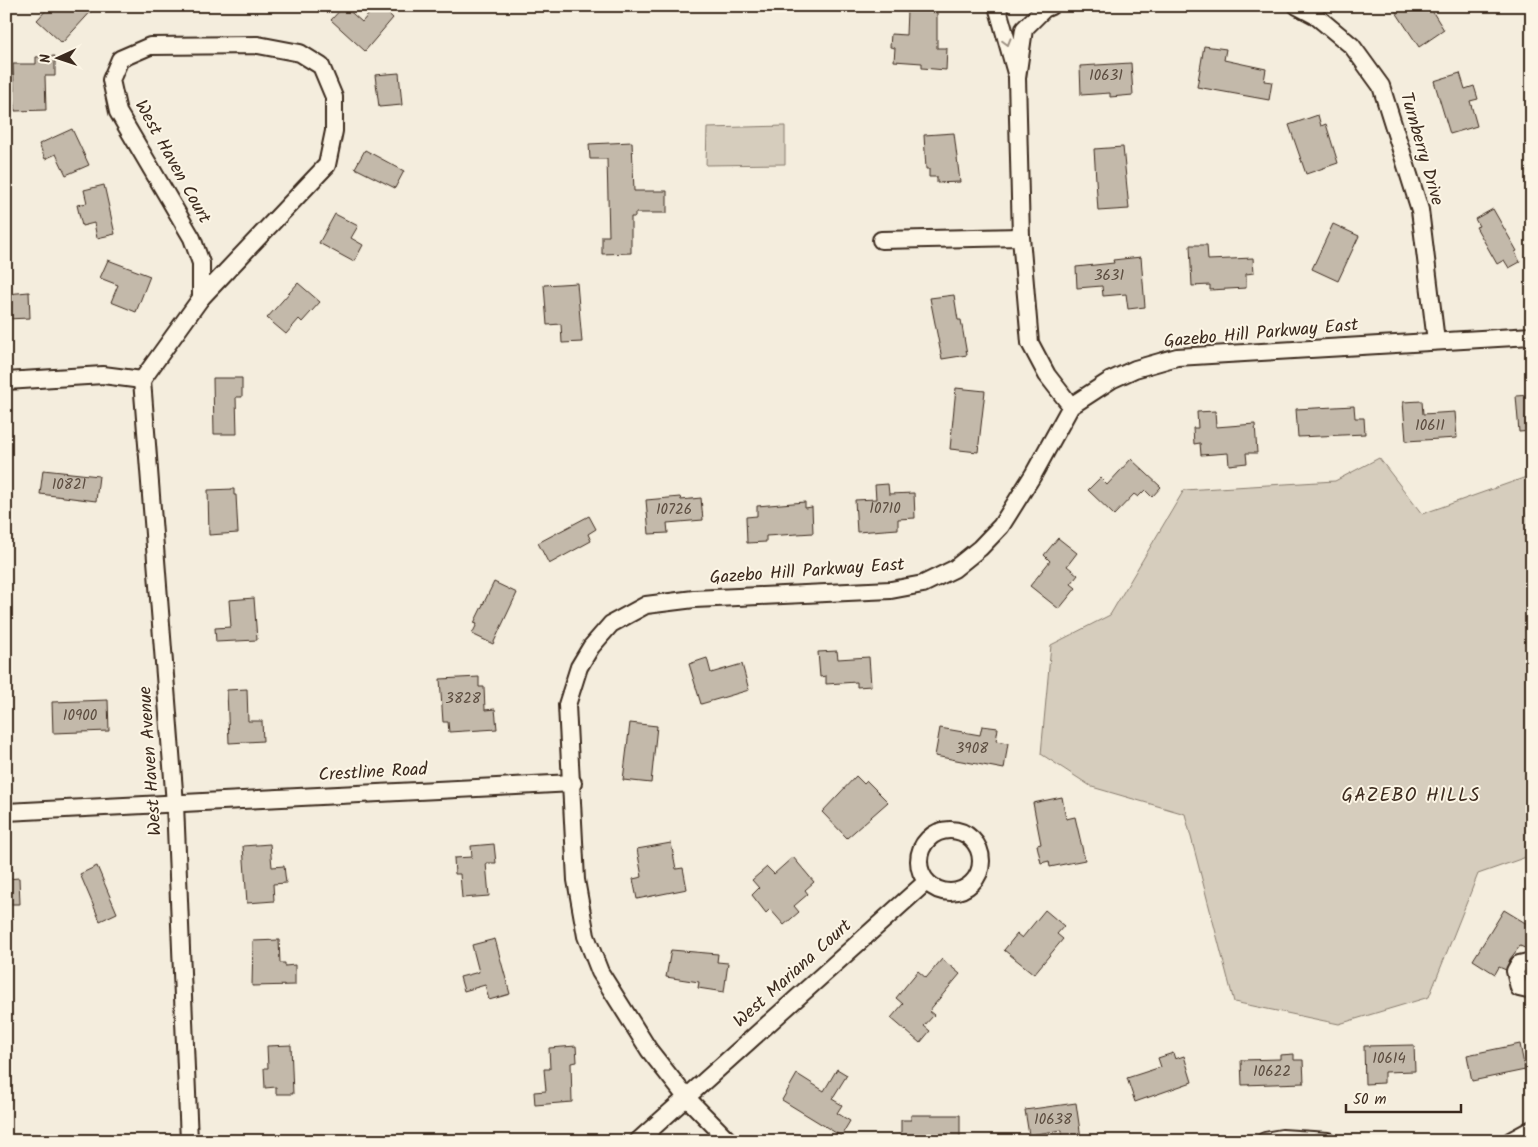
<svg xmlns="http://www.w3.org/2000/svg" width="1538" height="1147" font-family="Kalam,sans-serif">
<style>
.green{fill:#d6cdbd;stroke:#887c6e}
.building{fill:#c3b9aa;stroke:#3b2a1e}
.lines{fill:none;stroke-linecap:round;stroke-linejoin:round}
.street-casing{stroke:#3b2a1e;stroke-width:20}
.street{stroke:#fcf5e5;stroke-width:16}
.oneway{stroke:#9c9082}
.labels{text-anchor:middle;dominant-baseline:central;stroke-width:4;stroke-linejoin:round;paint-order:stroke}
.number-label{font-size:15px;fill:#5d4e41}
.street-label{font-size:18px;fill:#3b2a1e;stroke:#fcf5e5}
.neighbourhood-label{font-size:19px;letter-spacing:1px;fill:#3b2a1e;stroke:#fcf5e5}
</style>
<rect width="100%" height="100%" fill="#f4eddd"/>
<filter id="ink" filterUnits="userSpaceOnUse"><feTurbulence type="fractalNoise" baseFrequency=".02" numOctaves="2"/><feDisplacementMap in="SourceGraphic" scale="10" xChannelSelector="R" yChannelSelector="G"/><feConvolveMatrix kernelMatrix="1 2 1 2 8 2 1 2 1" color-interpolation-filters="sRGB"/></filter>
<g filter="url(#ink)">
<g class="green">
<polygon points="785,126 785,164 706,165 707,128"/>
<polygon points="1379,458 1422,514 1532,475 1532,855 1478,874 1429,997 1339,1024 1234,1002 1185,814 1092,787 1041,754 1051,645 1110,615 1184,490 1335,481"/>
</g>
<g class="building">
<polygon points="50,6 96,6 62,43 37,20"/>
<polygon points="344,6 362,22 376,6 380,6 393,18 365,51 331,20"/>
<polygon points="1392,6 1429,6 1444,30 1419,47"/>
<polygon points="907,10 937,12 937,48 947,48 946,70 922,68 922,63 894,61 895,48 890,47 891,34 906,35"/>
<polygon points="1204,46 1226,49 1224,60 1266,69 1264,81 1272,82 1269,100 1197,87"/>
<polygon points="55,56 55,76 45,76 46,110 15,111 13,64 36,64 36,57"/>
<polygon points="1131,63 1133,95 1110,97 1110,93 1081,95 1080,66"/>
<polygon points="399,73 402,105 379,107 375,75"/>
<polygon points="1460,73 1465,89 1474,86 1478,99 1470,101 1477,126 1450,134 1434,81"/>
<polygon points="1318,115 1321,126 1326,124 1338,163 1306,174 1289,125"/>
<polygon points="72,129 89,165 66,175 56,154 45,159 39,144"/>
<polygon points="954,133 960,182 937,183 937,177 929,177 929,169 926,169 924,135"/>
<polygon points="632,142 634,191 667,191 667,213 635,213 635,217 631,217 631,253 602,254 602,236 609,236 607,159 590,159 589,144"/>
<polygon points="1123,147 1129,209 1098,211 1094,149"/>
<polygon points="365,150 404,171 395,188 355,168"/>
<polygon points="104,185 115,234 97,238 94,223 82,226 77,205 87,203 84,190"/>
<polygon points="1493,209 1517,251 1515,252 1520,262 1509,268 1504,260 1497,264 1476,227 1479,226 1475,219"/>
<polygon points="335,214 358,226 351,238 363,245 354,262 319,243"/>
<polygon points="1333,224 1359,236 1338,281 1312,269"/>
<polygon points="1190,245 1207,245 1208,260 1253,258 1254,273 1246,274 1246,288 1210,290 1210,285 1192,286"/>
<polygon points="1141,257 1145,307 1128,309 1126,294 1103,296 1102,286 1077,288 1076,267 1114,263 1113,260"/>
<polygon points="108,260 150,276 136,312 111,302 118,285 100,278"/>
<polygon points="298,283 320,302 302,322 299,319 286,334 267,318"/>
<polygon points="577,283 582,342 562,343 561,324 547,325 544,285"/>
<polygon points="29,292 30,318 6,319 6,294"/>
<polygon points="954,295 958,320 961,320 967,355 942,359 930,298"/>
<polygon points="213,378 242,378 242,397 236,397 237,434 214,434"/>
<polygon points="956,388 985,391 978,452 950,449"/>
<polygon points="1532,395 1532,431 1519,432 1516,396"/>
<polygon points="1422,401 1423,414 1455,412 1457,438 1406,441 1403,402"/>
<polygon points="1354,406 1355,418 1364,418 1365,434 1298,437 1296,409"/>
<polygon points="1215,411 1216,427 1255,424 1257,453 1246,453 1247,463 1229,465 1228,453 1201,455 1200,443 1194,444 1193,428 1198,428 1197,412"/>
<polygon points="1131,459 1161,487 1152,497 1145,490 1138,497 1134,494 1114,515 1088,490 1100,478 1107,485"/>
<polygon points="43,470 99,476 96,501 40,494"/>
<polygon points="888,484 889,494 914,493 915,518 898,519 898,529 857,532 855,500 876,499 875,485"/>
<polygon points="234,489 234,495 236,495 238,533 209,535 208,490"/>
<polygon points="680,497 681,500 701,498 703,520 667,523 668,533 649,534 646,500"/>
<polygon points="805,502 805,508 812,507 813,533 766,536 766,542 747,543 746,517 757,516 757,506"/>
<polygon points="589,516 596,529 588,534 591,541 549,564 538,543"/>
<polygon points="1058,538 1077,553 1067,566 1078,575 1071,584 1076,588 1059,609 1030,586 1050,561 1044,555"/>
<polygon points="494,582 517,593 493,644 472,634 477,624 474,623"/>
<polygon points="254,598 257,640 216,642 215,628 231,627 229,600"/>
<polygon points="837,651 838,659 869,657 871,686 857,687 857,682 826,684 826,676 820,677 818,652"/>
<polygon points="707,658 711,673 742,664 749,690 701,704 689,664"/>
<polygon points="479,677 479,687 484,687 485,710 495,709 497,729 449,732 448,722 443,722 440,679"/>
<polygon points="247,689 248,721 262,721 263,741 229,743 227,690"/>
<polygon points="108,700 109,731 53,733 52,702"/>
<polygon points="630,723 657,726 651,783 623,780"/>
<polygon points="982,726 998,728 996,741 1008,743 1004,769 935,756 940,728 980,735"/>
<polygon points="856,776 864,784 867,781 888,802 847,838 822,812"/>
<polygon points="1062,797 1066,819 1075,817 1085,860 1050,867 1049,861 1041,863 1037,845 1041,844 1033,803"/>
<polygon points="671,843 676,869 683,868 687,889 637,899 633,879 642,877 637,849"/>
<polygon points="270,844 272,867 284,866 286,883 273,884 274,901 247,903 243,846"/>
<polygon points="494,844 496,863 486,863 489,896 462,898 460,874 455,874 454,858 472,857 471,846"/>
<polygon points="793,857 814,882 805,890 808,894 794,906 799,912 784,925 770,909 766,913 752,895 759,888 752,880 767,867 774,874"/>
<polygon points="97,866 117,913 100,921 80,874"/>
<polygon points="19,878 20,904 6,904 6,879"/>
<polygon points="1045,910 1064,926 1057,934 1063,939 1034,974 1004,950 1017,934 1022,938"/>
<polygon points="1504,910 1532,927 1532,951 1520,946 1510,959 1506,970 1499,967 1495,974 1473,960"/>
<polygon points="495,939 510,994 489,1000 485,985 464,991 460,977 479,972 472,945"/>
<polygon points="279,940 280,963 285,963 285,966 295,965 295,985 252,986 253,941"/>
<polygon points="671,950 718,954 717,962 728,963 724,992 698,988 699,982 666,977"/>
<polygon points="942,959 960,974 929,1011 934,1015 924,1026 930,1031 920,1043 891,1018 903,1004 896,998 918,971 926,978"/>
<polygon points="1520,1044 1525,1070 1472,1081 1467,1055"/>
<polygon points="291,1045 293,1094 276,1094 276,1087 265,1088 264,1068 268,1068 267,1046"/>
<polygon points="1414,1045 1415,1071 1384,1072 1384,1083 1365,1084 1364,1046"/>
<polygon points="576,1046 577,1062 571,1063 572,1102 535,1105 534,1092 546,1091 544,1069 550,1069 549,1048"/>
<polygon points="1173,1053 1175,1059 1184,1056 1192,1082 1135,1102 1127,1078 1161,1067 1158,1058"/>
<polygon points="1294,1054 1294,1060 1303,1060 1304,1083 1242,1085 1241,1060 1280,1059 1280,1055"/>
<polygon points="837,1069 847,1075 832,1099 842,1105 837,1113 850,1121 841,1136 782,1100 797,1074 824,1091"/>
<polygon points="1076,1103 1081,1138 1063,1140 1062,1130 1029,1135 1025,1110"/>
<polygon points="911,1115 960,1115 960,1141 901,1141 901,1120 911,1120"/>
</g>
<g class="lines">
<g class="street-casing">
<g id="street">
<polyline points="997,6 1016,73"/>
<polyline points="1051,6 1044,9 1024,29 1017,78 1021,237 1030,343 1047,375 1071,406"/>
<polyline points="1297,6 1316,16 1352,46 1381,86 1420,210 1436,341"/>
<polygon points="258,45 300,53 321,66 334,97 334,131 327,165 201,298 201,263 192,238 118,112 111,80 120,59 150,46"/>
<polyline points="881,240 1021,237"/>
<polyline points="142,380 175,804 189,1141"/>
<polyline points="142,380 201,298"/>
<polyline points="6,381 103,375 142,380"/>
<polyline points="6,812 573,783"/>
<circle cx="950" cy="861" r="31"/>
<polyline points="1532,961 1519,964 1515,971 1519,988 1532,991"/>
<polyline points="638,1141 926,882"/>
<polyline points="729,1141 686,1097 649,1050 600,972 586,936 576,880 567,705 579,667 591,647 611,624 646,605 694,599 891,590 923,584 954,569 980,548 1001,526 1033,475 1071,406 1111,380 1135,369 1177,357 1532,336"/>
<polyline points="1265,1141 1282,1138 1328,1141"/>
<polyline points="1510,1141 1532,1129"/>
</g>
</g>
<use href="#street" class="street"/>
</g>
<defs><path id="oneway-chevron" d="M-2-3.5L2.5 0L-2 3.5" fill="none" stroke-width="1.6" stroke-linecap="round" stroke-linejoin="round" transform="scale(1.25)"/></defs>
<use class="oneway" href="#oneway-chevron" transform="translate(1007 42) rotate(74)"/>
</g>
<g class="labels">
<g class="number-label">
<text x="1106" y="76">10631</text>
<text x="1109" y="276">3631</text>
<text x="1430" y="426">10611</text>
<text x="69" y="485">10821</text>
<text x="885" y="509">10710</text>
<text x="674" y="510">10726</text>
<text x="463" y="699">3828</text>
<text x="80" y="716">10900</text>
<text x="972" y="749">3908</text>
<text x="1389" y="1059">10614</text>
<text x="1272" y="1072">10622</text>
<text x="1053" y="1120">10638</text>
</g>
<g class="street-label">
<text transform="translate(1421 149) rotate(74)">Turnberry Drive</text>
<text transform="translate(172 162) rotate(61)">West Haven Court</text>
<text transform="translate(1261 334) rotate(-5)">Gazebo Hill Parkway East</text>
<text transform="translate(807 572) rotate(-4)">Gazebo Hill Parkway East</text>
<text transform="translate(151 761) rotate(-94)">West Haven Avenue</text>
<text transform="translate(373 773) rotate(-3)">Crestline Road</text>
<text transform="translate(793 974) rotate(-42)">West Mariana Court</text>
</g>
<g class="neighbourhood-label">
<text x="1411" y="796">GAZEBO HILLS</text>
</g>
</g>
<rect width="1538" height="1147" fill="none" stroke="#fcf5e5" stroke-width="25"/>
<rect x="12" y="12" width="1513" height="1122" fill="none" stroke="#3b2a1e" stroke-width="2" filter="url(#ink)"/>
<g transform="translate(58 58) rotate(267)" stroke="#fcf5e5" stroke-width="4" paint-order="stroke">
<path d="M0-4L9 19L0 12L-9 19Z" fill="#3b2a1e"/>
<text y="-8" font-size="14" font-weight="bold" text-anchor="middle" fill="#3b2a1e">N</text>
</g>
<path d="M1346 1104v8h115v-8" fill="none" stroke="#3b2a1e" stroke-width="2.5"/>
<text x="1353" y="1104" font-size="15" fill="#3b2a1e" stroke="#fcf5e5" stroke-width="4" paint-order="stroke">50 m</text>
</svg>
